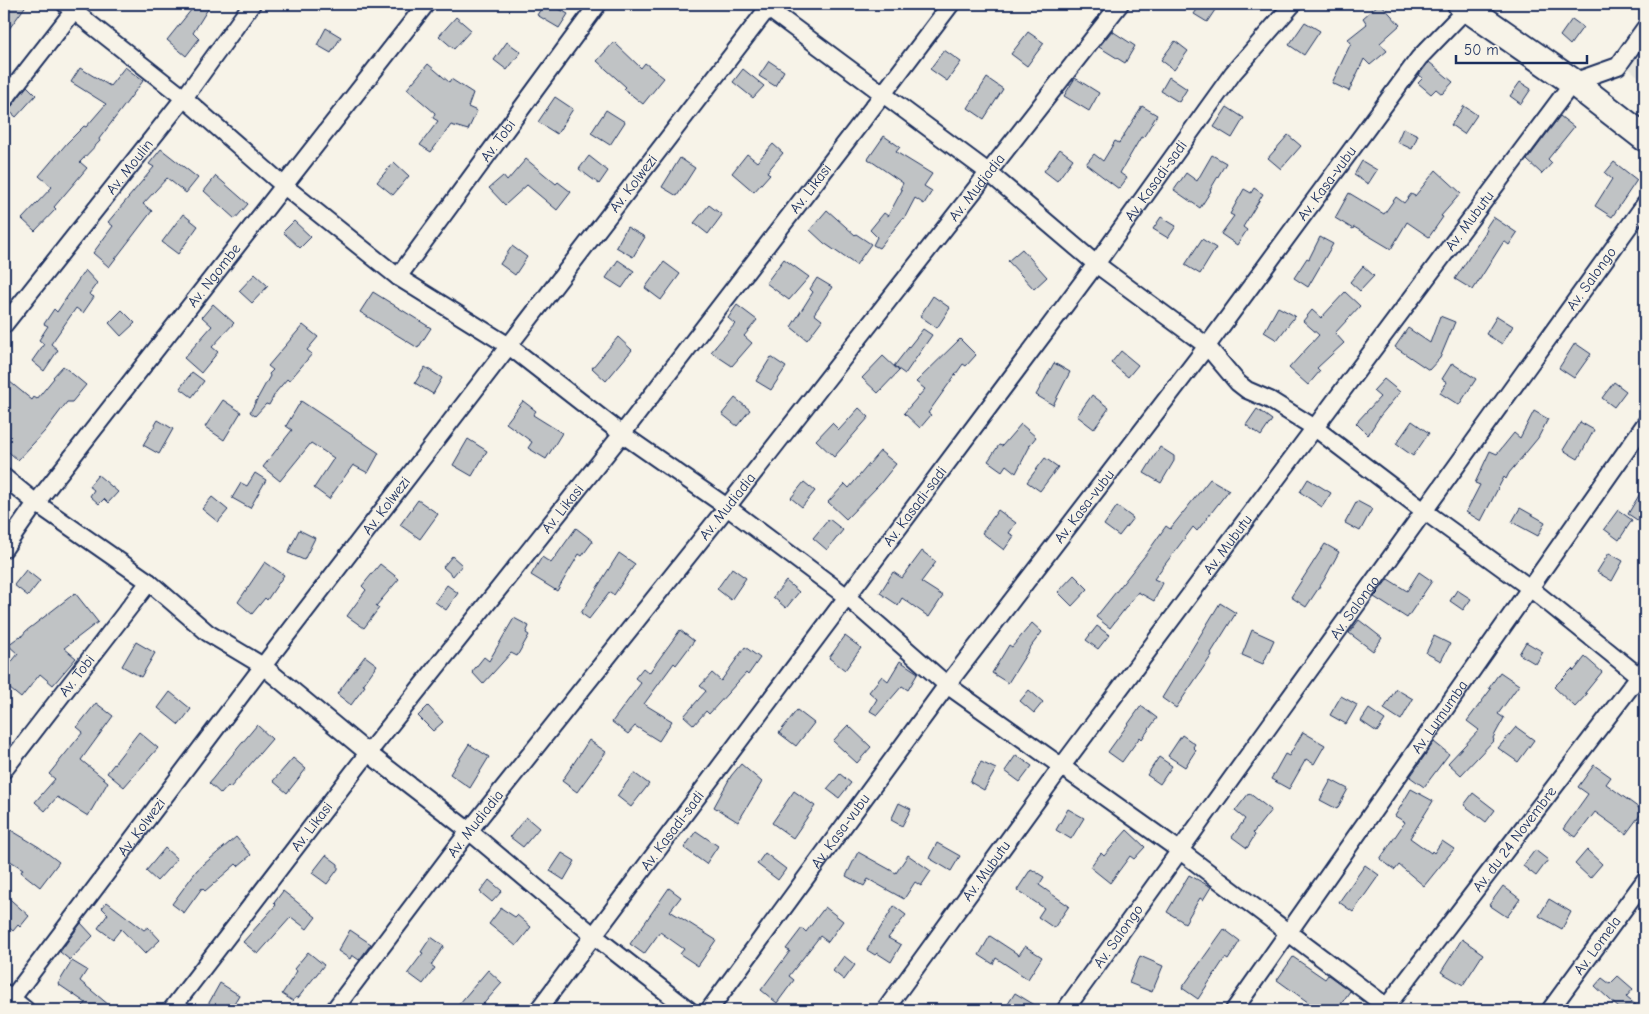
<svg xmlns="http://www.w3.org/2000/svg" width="1649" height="1014" font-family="'Comic Neue',sans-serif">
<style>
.built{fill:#e6e5de}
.building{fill:#c0c3c5;stroke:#1b2f5e}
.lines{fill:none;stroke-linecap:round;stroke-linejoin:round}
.minor-casing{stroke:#1b2f5e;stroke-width:20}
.trunk-casing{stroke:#1b2f5e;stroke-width:30}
.minor{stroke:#f7f3e8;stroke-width:16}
.trunk{stroke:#f7f3e8;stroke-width:26}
.labels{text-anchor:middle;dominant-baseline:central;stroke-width:5;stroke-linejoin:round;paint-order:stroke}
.street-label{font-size:15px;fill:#1b2f5e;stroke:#f7f3e8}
</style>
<rect width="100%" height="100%" fill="#f7f3e8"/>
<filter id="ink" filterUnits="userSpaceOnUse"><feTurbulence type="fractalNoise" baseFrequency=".02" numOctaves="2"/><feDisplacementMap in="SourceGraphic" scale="10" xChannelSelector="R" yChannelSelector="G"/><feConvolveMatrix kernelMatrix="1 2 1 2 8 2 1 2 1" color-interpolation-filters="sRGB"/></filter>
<g filter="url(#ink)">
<polygon class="built" points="1645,31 1645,82 1621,62"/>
<g class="building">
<polygon points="4,4 27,4 4,36"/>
<polygon points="196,4 211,4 193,33 199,39 186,56 167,40"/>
<polygon points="544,4 550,4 568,14 559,28 537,15"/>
<polygon points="1201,4 1219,4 1207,22 1194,14"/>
<polygon points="1379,4 1381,4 1400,25 1380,43 1387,51 1370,65 1364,59 1349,91 1332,83 1351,43 1348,39 1367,24 1363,18"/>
<polygon points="456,17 471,30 454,49 439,36"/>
<polygon points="1572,19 1583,27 1570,45 1560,36"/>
<polygon points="1305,22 1320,31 1304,55 1289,45"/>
<polygon points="326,28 341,37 331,53 317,45"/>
<polygon points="1112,31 1135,46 1125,63 1099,47"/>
<polygon points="1028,32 1044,43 1027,66 1011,54"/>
<polygon points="1175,41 1188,51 1174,70 1161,60"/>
<polygon points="507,42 521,52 507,70 494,60"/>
<polygon points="614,42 641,68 645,63 664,78 643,104 624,89 626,87 597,61"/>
<polygon points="944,50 961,62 947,81 930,69"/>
<polygon points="769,61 784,71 775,86 759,76"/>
<polygon points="1429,62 1453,82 1442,94 1436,89 1431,94 1418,83 1423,78 1419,75"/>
<polygon points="428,64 449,82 451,79 473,93 468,107 477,111 468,130 451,125 431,152 420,145 438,121 433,118 435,113 407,89"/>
<polygon points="125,67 143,81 99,139 100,141 80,162 87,168 54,207 56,209 35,231 22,219 52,187 39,176 67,143 84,126 86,127 106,104 71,82 80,68 110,86"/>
<polygon points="743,69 764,86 753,98 733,82"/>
<polygon points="1169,77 1187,89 1179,102 1161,91"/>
<polygon points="987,78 1003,89 984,119 968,108"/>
<polygon points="1075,78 1099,93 1089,111 1064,96"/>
<polygon points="1520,82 1531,89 1521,104 1510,96"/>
<polygon points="27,86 36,95 16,117 7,109 12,106"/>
<polygon points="555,97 573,109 557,134 538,122"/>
<polygon points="1142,106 1157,115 1143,138 1141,137 1120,173 1127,178 1119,189 1086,164 1094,154 1103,161 1115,141 1119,143"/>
<polygon points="1464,106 1477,115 1464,134 1451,125"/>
<polygon points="1227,107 1244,118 1232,138 1214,127"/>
<polygon points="606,110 625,122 610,145 591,133"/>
<polygon points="1560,116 1574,127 1548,159 1552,163 1542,174 1527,160"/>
<polygon points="1403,128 1418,135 1412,149 1397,142"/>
<polygon points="1288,135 1301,146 1281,169 1268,158"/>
<polygon points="884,136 900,147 896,152 932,174 924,186 932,191 924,204 915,198 904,219 903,218 879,248 873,245 877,237 870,230 884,213 888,216 902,190 900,189 903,183 868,159"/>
<polygon points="773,144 783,153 767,172 770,174 754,192 732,173 747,154 757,162"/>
<polygon points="161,149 198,178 186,193 167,178 143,204 152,211 109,267 93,253 113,226 108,222 154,167 149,164"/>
<polygon points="1060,149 1073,159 1057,181 1044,171"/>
<polygon points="1212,155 1226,163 1210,190 1211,191 1200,208 1174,190 1186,173 1197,181"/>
<polygon points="589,156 608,171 599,184 579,169"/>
<polygon points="680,158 695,168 677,196 662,187"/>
<polygon points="526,159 556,184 558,182 571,192 557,210 527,185 505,205 489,188 503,176 507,181"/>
<polygon points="1362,161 1377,170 1368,184 1354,175"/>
<polygon points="394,162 409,176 393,195 377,182"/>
<polygon points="1614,162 1637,180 1612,217 1595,206 1612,179 1605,173"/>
<polygon points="1436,170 1461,193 1441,216 1443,217 1429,237 1407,222 1391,249 1354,227 1353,229 1335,218 1349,193 1384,214 1396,197 1404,203 1411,194 1415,196"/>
<polygon points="216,176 248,204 235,219 204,191"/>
<polygon points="1254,188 1263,194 1243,227 1247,230 1237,245 1221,234 1234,216 1230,214 1244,189 1251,193"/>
<polygon points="709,205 722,215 708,234 694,223"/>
<polygon points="827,210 855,235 856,234 871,244 856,265 824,243 810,230"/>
<polygon points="183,214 198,226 178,254 162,242"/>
<polygon points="1161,217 1176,226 1168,238 1153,229"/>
<polygon points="1493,217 1517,233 1509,245 1504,241 1473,290 1455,279 1487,230 1485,229"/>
<polygon points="294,221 311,237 300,248 283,232"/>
<polygon points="627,227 645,237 633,257 616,247"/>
<polygon points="1320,237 1333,244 1308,287 1294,278 1307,258 1309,259"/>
<polygon points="1202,239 1216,248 1200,274 1185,265"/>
<polygon points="512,246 527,257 515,275 500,264"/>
<polygon points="1022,249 1047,277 1034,289 1008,261"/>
<polygon points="784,259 809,277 789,300 766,283"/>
<polygon points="618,260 634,271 622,288 606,278"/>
<polygon points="664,262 680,274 661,300 645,288"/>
<polygon points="1363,266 1374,276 1360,291 1350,282"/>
<polygon points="85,270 97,283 89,294 94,297 83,313 76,308 51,344 58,350 44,371 32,361 44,344 39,340 48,326 44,324 54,309 57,312"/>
<polygon points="255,274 268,286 252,303 239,291"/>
<polygon points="817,278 832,287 814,314 822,320 807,340 791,327 813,292 810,289"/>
<polygon points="373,292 431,328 418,348 360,312"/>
<polygon points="1345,292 1360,306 1335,333 1344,343 1317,368 1320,371 1308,385 1289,368 1319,335 1303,321 1312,310 1321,318"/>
<polygon points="933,296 950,308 937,328 920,316"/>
<polygon points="213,304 234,323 212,347 218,352 201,373 184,358 212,326 202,317"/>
<polygon points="737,305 757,320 744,336 752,343 732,366 711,352 735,324 728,318"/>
<polygon points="1278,307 1295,316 1277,340 1264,332"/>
<polygon points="122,310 135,323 121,336 109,323"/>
<polygon points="1440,316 1455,322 1440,358 1429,370 1395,347 1408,328 1430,343"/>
<polygon points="1497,316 1513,326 1502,344 1486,334"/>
<polygon points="303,325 318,337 307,350 312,354 289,381 287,379 276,392 269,405 266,404 255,416 250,412 270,376 269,374 273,370 268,366"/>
<polygon points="923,329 932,335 905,374 894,366"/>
<polygon points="618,337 632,350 606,381 592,368"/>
<polygon points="960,339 976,355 966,366 963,364 928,413 931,415 920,428 904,413 925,389 916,382"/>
<polygon points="1575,343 1591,354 1574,378 1559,368"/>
<polygon points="1121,351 1138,365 1128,377 1111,363"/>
<polygon points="883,356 899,371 878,393 862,378"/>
<polygon points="771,357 786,367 771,390 756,381"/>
<polygon points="1054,363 1070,372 1053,405 1036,395"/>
<polygon points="1452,363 1476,379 1459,405 1440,393 1447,382 1442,379"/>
<polygon points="63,366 86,385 72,402 67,402 45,431 18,460 4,448 4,377 32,400 34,397 37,399 54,378 53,377"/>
<polygon points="425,367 442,378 433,394 415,383"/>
<polygon points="192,372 204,381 192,397 180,388"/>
<polygon points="1384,379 1400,392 1380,416 1368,435 1356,423 1380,397 1373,391"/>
<polygon points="1614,382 1626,391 1614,407 1602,398"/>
<polygon points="1092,395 1109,408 1094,429 1077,416"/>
<polygon points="735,398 750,410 737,426 722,414"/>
<polygon points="223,400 241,412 224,440 205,427"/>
<polygon points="301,401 379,453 368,473 353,465 329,499 314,488 334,458 311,443 280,481 263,467 292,430 286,426"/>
<polygon points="523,401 536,411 533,415 562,433 546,459 528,448 532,442 506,423"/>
<polygon points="859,408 869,417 834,457 816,440 832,423 839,430"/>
<polygon points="1257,409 1272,420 1261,436 1246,425"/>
<polygon points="1534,411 1548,419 1538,438 1509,473 1506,479 1504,477 1481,521 1466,512 1480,485 1475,483 1490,451 1497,454 1514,433 1520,438"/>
<polygon points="158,420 173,429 159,454 143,445"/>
<polygon points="1412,421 1429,433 1413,456 1396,444"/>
<polygon points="1580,422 1594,430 1578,459 1563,450"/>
<polygon points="1021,424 1036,437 1029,446 1030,446 1016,473 1006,465 1002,471 988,461 999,445 1002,446"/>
<polygon points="468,439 487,451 472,476 453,465"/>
<polygon points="1160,447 1174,456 1174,461 1161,483 1144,473"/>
<polygon points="880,451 896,464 879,485 846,519 828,502 845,484 849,488"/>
<polygon points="1045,458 1058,467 1040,491 1027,482"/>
<polygon points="255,473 266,480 250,508 232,498 241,483 247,486"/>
<polygon points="98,475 118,492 108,503 104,499 99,504 90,496 94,490 89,486"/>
<polygon points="1210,479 1229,490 1197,531 1193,527 1154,579 1163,583 1154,601 1138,592 1110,628 1096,617 1147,553 1166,526 1170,529"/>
<polygon points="1308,479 1331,493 1322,507 1300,492"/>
<polygon points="804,482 815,491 802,507 791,498"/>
<polygon points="1645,485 1645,525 1628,514"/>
<polygon points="212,497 228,510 218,522 202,509"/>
<polygon points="418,500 438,514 420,539 400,525"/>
<polygon points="1357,501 1372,509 1360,531 1345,523"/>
<polygon points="1117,506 1133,518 1119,536 1104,525"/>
<polygon points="1520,508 1545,522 1538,536 1512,522"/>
<polygon points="998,510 1016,523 1009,533 1014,536 1004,550 982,533"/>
<polygon points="1618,510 1632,520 1619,540 1604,529"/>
<polygon points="829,519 843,530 827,550 813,538"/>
<polygon points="576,528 593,541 582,556 579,554 557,591 531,575 542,557 551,563"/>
<polygon points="299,530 315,538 304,560 288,553"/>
<polygon points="1325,544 1339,552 1324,580 1306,607 1291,597"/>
<polygon points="922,551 936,562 921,582 943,596 929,617 902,598 898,605 880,593 893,572 902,578"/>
<polygon points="619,553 635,564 614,595 610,592 589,619 581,613"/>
<polygon points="1609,553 1623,561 1612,581 1597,572"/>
<polygon points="452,556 462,565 453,576 443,567"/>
<polygon points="265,562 284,575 267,600 265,598 252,614 238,602"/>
<polygon points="380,564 399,579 376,606 379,608 364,628 347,616 366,590 362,586"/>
<polygon points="732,568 746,578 731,600 717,589"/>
<polygon points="26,570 40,581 28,596 14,585"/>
<polygon points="1419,572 1432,581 1407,618 1374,597 1388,579 1407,591"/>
<polygon points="1074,575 1088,589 1072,606 1058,592"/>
<polygon points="786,581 799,592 786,608 773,597"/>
<polygon points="447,585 458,593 446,610 435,602"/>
<polygon points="1457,590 1471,599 1463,610 1450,601"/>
<polygon points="75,593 98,622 64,648 76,658 53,685 40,674 21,698 4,684 4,671 18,654 8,645 20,636 21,637 26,631"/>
<polygon points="1220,603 1236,613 1211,653 1212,655 1176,708 1162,698"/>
<polygon points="514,618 529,626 526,633 529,635 517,656 511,653 483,684 472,672 484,657 489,661"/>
<polygon points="1359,620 1382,638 1373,651 1349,633"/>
<polygon points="1032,623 1042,632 1032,645 1008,683 992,673 1009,645 1012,647"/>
<polygon points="1097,626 1109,635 1098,649 1086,640"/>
<polygon points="680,630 694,641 676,665 674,663 644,704 672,721 659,741 635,726 628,734 612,722 641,683 635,678 643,668 649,673"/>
<polygon points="1252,630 1274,640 1263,664 1242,655"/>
<polygon points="845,636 861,648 845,670 829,658"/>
<polygon points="1434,636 1450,644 1441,661 1426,653"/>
<polygon points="136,642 155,653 141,677 122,666"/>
<polygon points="1526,642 1543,652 1536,664 1519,654"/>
<polygon points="745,647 760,658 748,675 746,673 709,714 706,711 694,725 684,716 706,691 700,686 712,673 721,681"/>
<polygon points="365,656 377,665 363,685 365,686 351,705 337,694"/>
<polygon points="1585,657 1602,672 1585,693 1587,694 1575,707 1554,687 1572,669 1574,671"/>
<polygon points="900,661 918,673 908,690 902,686 877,715 870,711 877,699 869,692 882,676 888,681"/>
<polygon points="1500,672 1519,685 1498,714 1504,718 1493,738 1494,740 1461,775 1448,763 1479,730 1467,721 1491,689 1489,688"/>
<polygon points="1396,689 1413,699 1401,720 1384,709"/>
<polygon points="1029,690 1043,702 1034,713 1020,701"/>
<polygon points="170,692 191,709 179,725 158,708"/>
<polygon points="1341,696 1357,705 1346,724 1330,715"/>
<polygon points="96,703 113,716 81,760 108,782 88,816 57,797 45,811 35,802 55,779 49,774 83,732 77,727"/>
<polygon points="428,706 443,722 433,731 418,716"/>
<polygon points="1141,706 1157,718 1142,739 1140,737 1122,762 1108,752"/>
<polygon points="1369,709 1385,720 1377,732 1361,721"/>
<polygon points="797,710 814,723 796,746 779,733"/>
<polygon points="257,725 272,739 230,788 228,786 221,794 209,783"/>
<polygon points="848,725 871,747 857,763 833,741"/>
<polygon points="1516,727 1534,740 1518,762 1498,748"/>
<polygon points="139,732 158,748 124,787 107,773"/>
<polygon points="1303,732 1325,745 1314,764 1306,759 1289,789 1271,779 1285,754 1289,756"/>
<polygon points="1182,735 1195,744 1193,747 1196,750 1185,767 1168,756"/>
<polygon points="589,740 606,752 577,792 562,781"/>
<polygon points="1434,742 1449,754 1424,787 1410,777"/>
<polygon points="469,744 489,757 470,788 450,774"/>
<polygon points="1016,755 1032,766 1020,782 1005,771"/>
<polygon points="1159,757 1172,766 1160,784 1147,775"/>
<polygon points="293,758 306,769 287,793 273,781"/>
<polygon points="981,762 996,769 984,790 970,782"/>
<polygon points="741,764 762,782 738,822 714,807 731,776"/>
<polygon points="1594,765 1611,777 1606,784 1643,811 1626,834 1595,812 1576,837 1563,829 1588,794 1578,787"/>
<polygon points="634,773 649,784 631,807 617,796"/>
<polygon points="840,774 851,783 839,798 827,789"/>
<polygon points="1331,780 1348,789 1337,809 1320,800"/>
<polygon points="1411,789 1433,801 1410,838 1431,853 1432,851 1434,853 1442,841 1454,849 1424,886 1399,865 1395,870 1380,859 1405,822 1395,816"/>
<polygon points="794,791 815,806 793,838 772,823"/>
<polygon points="1249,793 1271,810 1253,833 1255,835 1247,848 1232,837 1245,819 1235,811"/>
<polygon points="1473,793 1495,810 1486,822 1464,805"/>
<polygon points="899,803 911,809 902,826 891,820"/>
<polygon points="1068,809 1084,818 1071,839 1056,830"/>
<polygon points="526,817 539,828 523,847 510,837"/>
<polygon points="4,826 39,847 59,862 40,887 21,872 23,869 4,857"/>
<polygon points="1127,830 1145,847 1134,859 1130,856 1110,883 1090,867 1101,853 1104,856"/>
<polygon points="696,831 718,846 706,864 684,848"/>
<polygon points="236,837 251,855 238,866 236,864 205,891 202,888 184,913 172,904 197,870"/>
<polygon points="937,843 960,856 951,871 929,858"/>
<polygon points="165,848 177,859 157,881 146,871"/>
<polygon points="1535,850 1548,860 1536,876 1523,866"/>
<polygon points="1587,850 1602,864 1590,878 1575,864"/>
<polygon points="858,852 896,873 908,855 931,871 921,886 915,882 904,899 868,879 864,886 846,876"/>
<polygon points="562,853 575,861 564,880 550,871"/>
<polygon points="765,853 786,869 778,880 757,864"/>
<polygon points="326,855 338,864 338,869 327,884 312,873"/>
<polygon points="1365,865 1379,875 1353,912 1339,902"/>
<polygon points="1031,869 1044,877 1039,885 1069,906 1054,928 1038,917 1044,908 1017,890"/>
<polygon points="1189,875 1211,887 1203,900 1200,898 1185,923 1167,912"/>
<polygon points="489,880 502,891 492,902 480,892"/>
<polygon points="1503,886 1520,899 1507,917 1489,905"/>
<polygon points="669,888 681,897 670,911 716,940 698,966 680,954 684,949 660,932 644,954 630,944"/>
<polygon points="283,891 316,917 307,929 291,917 258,954 243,942 276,905 274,903"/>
<polygon points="4,894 29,916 20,927 18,925 13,931 4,923"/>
<polygon points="1549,899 1571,912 1562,929 1539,916"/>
<polygon points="107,902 144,930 148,927 160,940 145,954 121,929 113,939 98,928 108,914 102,908"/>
<polygon points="894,906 906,915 888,938 901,945 891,962 877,953 875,955 867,950"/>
<polygon points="825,907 843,921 828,942 820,936 789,976 794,980 777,1003 761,990 790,951 786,949 802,928 806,932"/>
<polygon points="501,908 515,917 517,915 531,927 516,946 489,924"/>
<polygon points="81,923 93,936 70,960 60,952"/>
<polygon points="1224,929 1240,941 1228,960 1225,958 1198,999 1182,988"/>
<polygon points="350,930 371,944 359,960 352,955 350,959 338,951"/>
<polygon points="990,936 1019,955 1025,946 1042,957 1028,979 996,958 993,964 979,955"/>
<polygon points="431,937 444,946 431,965 435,968 423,984 408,973 423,953 421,952"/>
<polygon points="1462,939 1483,954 1463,985 1441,972"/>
<polygon points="308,952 324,965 298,998 296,997 293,1001 282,994 297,971 294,969"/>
<polygon points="844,956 855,965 844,980 833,971"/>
<polygon points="1140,956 1163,966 1152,992 1129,983"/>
<polygon points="1293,957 1325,979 1328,975 1350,991 1337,1010 1319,1010 1277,980"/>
<polygon points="72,961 87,970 80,981 115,1010 79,1010 86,1003 58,984"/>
<polygon points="488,970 502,983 478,1010 454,1010"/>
<polygon points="1618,976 1633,989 1626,997 1642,1010 1621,1010 1595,986 1602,978 1610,984"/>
<polygon points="220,983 239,995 230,1010 205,1010"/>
<polygon points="1015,993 1043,1010 1004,1010"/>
</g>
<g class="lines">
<g class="minor-casing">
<g id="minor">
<polyline points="65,4 184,98 283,185 398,277 509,346 622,434 727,507 847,597 947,685 1179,850 1391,1010"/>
<polyline points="762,4 988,172 1096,264 1207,346 1238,383 1247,390 1270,400 1315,428 1424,511 1530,588 1645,681"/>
<polyline points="4,100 79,4"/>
<path id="s1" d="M398,277L598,4"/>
<path id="s2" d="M4,325L184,98L252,4"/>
<polyline points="4,477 36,503 149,582 208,633 263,666 368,753 469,831 593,935 689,1010"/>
<path id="s3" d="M4,549L36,503L426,4"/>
<path id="s4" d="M4,770L149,582"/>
<polyline points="5,993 26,1010"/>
<path id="s5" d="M4,1009L263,666L771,4"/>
<path id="s6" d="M171,1010L368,753L622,434L883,94L951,4"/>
<path id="s7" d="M334,1010L469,831L727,507L1120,4"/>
<path id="s8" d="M538,1010L1096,264L1233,73L1293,4"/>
<path id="s9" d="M709,1010L947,685L1207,346L1419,58L1471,4"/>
<path id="s10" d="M885,1010L1062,766L1573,82L1618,66L1645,28"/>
<path id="s11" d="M1065,1010L1645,204"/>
<path id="s12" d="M1234,1010L1645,424"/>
<path id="s13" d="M1384,1010L1645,668"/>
<path id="s14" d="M1550,1010L1645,880"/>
</g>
</g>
<g class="trunk-casing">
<polyline id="trunk" points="1461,4 1573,82 1645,138"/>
</g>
<use href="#minor" class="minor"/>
<use href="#trunk" class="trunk"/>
</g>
</g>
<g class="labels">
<g class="street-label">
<text stroke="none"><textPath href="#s1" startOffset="169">Av. Tobi</textPath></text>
<text stroke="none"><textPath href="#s2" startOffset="202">Av. Moulin</textPath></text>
<text stroke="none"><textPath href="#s8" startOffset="1034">Av. Kasadi-sadi</textPath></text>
<text stroke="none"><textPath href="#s9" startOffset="1032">Av. Kasa-vubu</textPath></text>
<text stroke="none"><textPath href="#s5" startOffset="1038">Av. Kolwezi</textPath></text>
<text stroke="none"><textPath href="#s6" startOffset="1041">Av. Likasi</textPath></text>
<text stroke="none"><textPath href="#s7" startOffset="1044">Av. Mudiadia</textPath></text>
<text stroke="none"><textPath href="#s10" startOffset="982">Av. Mubutu</textPath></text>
<text stroke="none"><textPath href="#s3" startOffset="345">Av. Ngombe</textPath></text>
<text stroke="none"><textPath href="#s11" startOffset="901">Av. Salongo</textPath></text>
<text stroke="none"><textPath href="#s5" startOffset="632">Av. Kolwezi</textPath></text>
<text stroke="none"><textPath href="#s8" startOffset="629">Av. Kasadi-sadi</textPath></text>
<text stroke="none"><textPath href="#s9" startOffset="628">Av. Kasa-vubu</textPath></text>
<text stroke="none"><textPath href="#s7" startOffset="639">Av. Mudiadia</textPath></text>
<text stroke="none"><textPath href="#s6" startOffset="636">Av. Likasi</textPath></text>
<text stroke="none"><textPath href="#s10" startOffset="578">Av. Mubutu</textPath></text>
<text stroke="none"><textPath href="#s11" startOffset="496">Av. Salongo</textPath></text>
<text stroke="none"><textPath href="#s4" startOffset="119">Av. Tobi</textPath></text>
<text stroke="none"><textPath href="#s12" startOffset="358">Av. Lumumba</textPath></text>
<text stroke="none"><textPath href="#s7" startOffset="234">Av. Mudiadia</textPath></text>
<text stroke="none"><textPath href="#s6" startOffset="231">Av. Likasi</textPath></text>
<text stroke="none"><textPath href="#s5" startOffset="228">Av. Kolwezi</textPath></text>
<text stroke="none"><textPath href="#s8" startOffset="224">Av. Kasadi-sadi</textPath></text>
<text stroke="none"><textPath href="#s9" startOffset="222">Av. Kasa-vubu</textPath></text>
<text stroke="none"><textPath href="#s13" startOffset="215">Av. du 24 Novembre</textPath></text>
<text stroke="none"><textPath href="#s10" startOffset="172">Av. Mubutu</textPath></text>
<text stroke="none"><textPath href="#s11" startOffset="91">Av. Salongo</textPath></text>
<text stroke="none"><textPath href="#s14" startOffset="80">Av. Lomela</textPath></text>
</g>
</g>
<rect width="1649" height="1014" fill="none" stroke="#f7f3e8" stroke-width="20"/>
<rect x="10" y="10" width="1629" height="994" fill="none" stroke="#1b2f5e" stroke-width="2" filter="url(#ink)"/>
<path d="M1456 55v8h131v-8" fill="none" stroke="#1b2f5e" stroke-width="2.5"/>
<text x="1464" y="55" font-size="15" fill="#1b2f5e" stroke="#f7f3e8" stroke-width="4" paint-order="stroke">50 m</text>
</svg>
